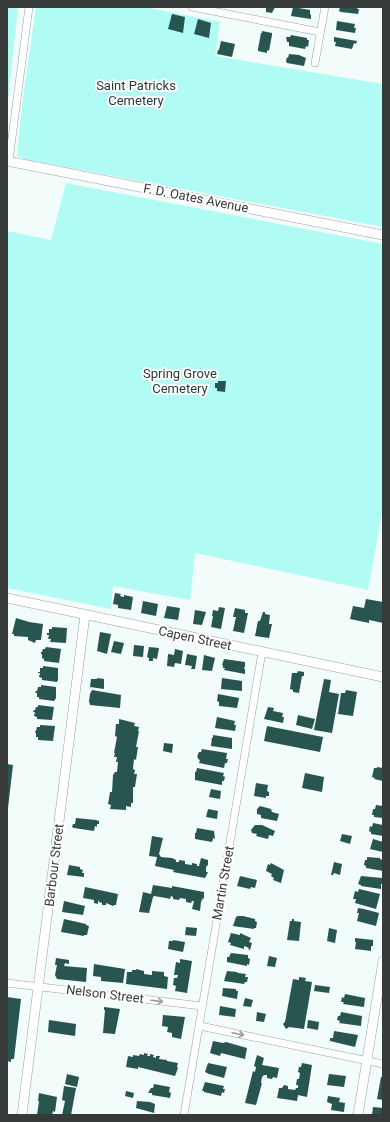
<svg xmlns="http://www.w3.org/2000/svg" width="390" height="1122" font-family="Roboto,sans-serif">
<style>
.green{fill:#b1fbf5}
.building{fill:#295551}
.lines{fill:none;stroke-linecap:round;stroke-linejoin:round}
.street-casing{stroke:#99a2a1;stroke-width:8}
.secondary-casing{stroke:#99a2a1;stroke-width:10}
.street{stroke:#fff;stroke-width:7}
.secondary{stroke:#fff;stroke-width:9}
.oneway{stroke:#9a9c9c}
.labels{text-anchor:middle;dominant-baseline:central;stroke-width:4;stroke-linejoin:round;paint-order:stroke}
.park-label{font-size:13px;fill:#243c3b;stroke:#fff}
.street-label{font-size:13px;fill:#363a39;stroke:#fff}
</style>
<rect width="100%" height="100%" fill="#f2fcfb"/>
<g class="green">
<polygon points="7,7 18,7 8,100 7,99"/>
<polygon points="36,7 145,7 220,22 215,56 383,84 383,227 29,160 17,156 22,105"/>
<polygon points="66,183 383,244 383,508 368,590 195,553 190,600 113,586 111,609 7,588 7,231 51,240"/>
</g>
<g class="building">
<polygon points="266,7 275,7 272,13 266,12"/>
<polygon points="293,7 310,10 310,14 311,15 311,19 291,16"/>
<polygon points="340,7 358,7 357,9 359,9 358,14 341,12 339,11"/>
<polygon points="172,14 185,17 183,33 168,29"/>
<polygon points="198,19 211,23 209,38 194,34"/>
<polygon points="337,21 355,24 354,28 356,28 355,33 336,30"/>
<polygon points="262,31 272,33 272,35 269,51 267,50 267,53 258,51 258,49 261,33 262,33"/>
<polygon points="291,35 307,38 307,40 309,40 308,47 306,46 305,49 289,46 289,42 287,42 286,37 290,37"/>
<polygon points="334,37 357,41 356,44 354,43 352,49 335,46 336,42 334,42"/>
<polygon points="221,41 235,44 232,57 217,54 218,50 219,50"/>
<polygon points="289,54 299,55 306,58 304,66 287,63 286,61 287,57 288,58"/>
<polygon points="218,381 226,381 225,392 217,391 217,388 215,388 215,383 218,383"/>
<polygon points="115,593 121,594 120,596 124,597 124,595 133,597 131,610 118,608 118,605 113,604"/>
<polygon points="366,599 383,602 383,623 369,620 369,623 350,619 353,606 364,608"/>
<polygon points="143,601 158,604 156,616 141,613"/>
<polygon points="167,606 180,608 178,620 164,618"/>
<polygon points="219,607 225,608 221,629 211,627 213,616 212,616 213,610 218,611"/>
<polygon points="235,608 245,610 245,613 248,613 244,633 233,631 236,617 233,617"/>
<polygon points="195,610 206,612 202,625 193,624"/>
<polygon points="263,612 265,612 265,614 270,615 269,624 272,624 269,638 255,636 258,621 260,621"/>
<polygon points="16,618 29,622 43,624 41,640 36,640 35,643 28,640 28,637 14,636 14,634 12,634"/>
<polygon points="52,627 67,628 66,643 50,642 51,639 48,639 49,635 47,635 47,633 49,633 49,629 52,629"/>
<polygon points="100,632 111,634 107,654 97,651"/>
<polygon points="114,641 124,643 121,654 111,652"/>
<polygon points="134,645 144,646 143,657 133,656"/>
<polygon points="46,647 61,649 59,663 44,661 44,659 42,658 42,654 41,654 41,652 42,652 43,649 45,649"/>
<polygon points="149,647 159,648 157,659 153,658 153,661 149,661 149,658 147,657"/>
<polygon points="175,649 183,651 181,664 175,663 174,667 167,666 168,654 174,655"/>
<polygon points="187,654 197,656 195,669 191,669 192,666 185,665"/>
<polygon points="204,655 215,658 212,671 202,670"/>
<polygon points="224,659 245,662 245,667 244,667 244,668 245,669 245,674 224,670 225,668 223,668 223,665 222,665"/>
<polygon points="43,666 58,668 58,680 57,682 42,680 42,678 39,677 40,673 38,673 38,672 40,672 40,668 43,668"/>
<polygon points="298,671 304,672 304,676 302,676 299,693 293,692 293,690 290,689 292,673 297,673"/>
<polygon points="97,678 104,679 104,689 90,687 91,679 97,679"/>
<polygon points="222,678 242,681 242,691 221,689"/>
<polygon points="324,679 331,680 329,692 339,694 332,733 314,730"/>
<polygon points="41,685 56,687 56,698 54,701 39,699 39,697 37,697 37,693 35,693 36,691 37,691 38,687 41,687"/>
<polygon points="92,690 121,695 120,708 90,705 89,701 90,694"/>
<polygon points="346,690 357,692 353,716 338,714 341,693 345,693"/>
<polygon points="218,694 239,698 237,708 219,706 219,702 217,701"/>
<polygon points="38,705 54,707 52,720 37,719 37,717 34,716 35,712 33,712 34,710 35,710 36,707 38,707"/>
<polygon points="268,707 274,708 273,711 283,713 282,717 284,717 283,723 264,719"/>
<polygon points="298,715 315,719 312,729 296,725"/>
<polygon points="217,717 235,721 234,725 236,725 235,731 215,728"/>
<polygon points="119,719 135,723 134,726 139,727 138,731 139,731 136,747 138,747 136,760 134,759 133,769 135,770 134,774 137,774 135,787 133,787 133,803 131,803 131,807 126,806 126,810 110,809 111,805 108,804 110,792 112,792 113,775 115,772 117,772 118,762 116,762 117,757 114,757 115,753 114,753 117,737 115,736 116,724 119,724"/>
<polygon points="40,725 55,726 53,741 38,740 38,737 36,737 36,733 35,732 35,731 36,731 37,727 40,727"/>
<polygon points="267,726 323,737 320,752 264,741"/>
<polygon points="213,735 232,738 232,749 211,746 212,737 213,738"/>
<polygon points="164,743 173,744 172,753 163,751"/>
<polygon points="202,749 227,753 226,759 228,759 227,763 225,763 224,768 199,763 200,760 198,759 198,757 197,757 199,752 201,752"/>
<polygon points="7,764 13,765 8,808 7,807"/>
<polygon points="377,767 383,768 383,781 374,779 375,778 372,777 374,768 377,768"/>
<polygon points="197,768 224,773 223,776 225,777 224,781 222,781 222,785 195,780 195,772 196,772"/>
<polygon points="305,773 324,777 322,792 302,788"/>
<polygon points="256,783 268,785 267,791 269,792 269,796 266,796 266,798 254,796"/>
<polygon points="211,789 221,791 220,799 209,797"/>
<polygon points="376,805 383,806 383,818 374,817 374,815 372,815 373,809 375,809"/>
<polygon points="260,806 271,809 272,812 279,814 277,821 261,818 261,815 257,814 257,809"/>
<polygon points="208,809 218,811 217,819 206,817"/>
<polygon points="76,818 96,820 99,821 99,824 97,824 97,827 95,826 94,831 74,828 72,827 73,824 75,824"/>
<polygon points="373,823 383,825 383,836 371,834 371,832 369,831 370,826 372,827"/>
<polygon points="255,825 262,825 275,831 273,836 269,835 268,839 256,836 257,834 252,833 251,830"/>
<polygon points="197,828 214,831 215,839 213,838 212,842 195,839 195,833 196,833"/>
<polygon points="342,834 352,836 350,844 340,841"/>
<polygon points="152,836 163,838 159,854 161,857 172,858 176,860 176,862 179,862 179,860 185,861 185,864 192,865 192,863 197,864 197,866 199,866 201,858 208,860 208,866 207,865 206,868 206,872 208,872 205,878 173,872 174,870 155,866 157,857 149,856"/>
<polygon points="373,839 383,842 383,852 370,849"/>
<polygon points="367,857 380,858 380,859 383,860 383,871 366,868 366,866 364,865 365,860 367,860"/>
<polygon points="334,862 342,864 340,875 334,873 333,875 331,875"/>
<polygon points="271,863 284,870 281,883 273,880 274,878 271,876 272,874 266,871 268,864 270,865"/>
<polygon points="69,865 80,867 80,869 83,870 82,873 84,873 84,877 67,875"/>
<polygon points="240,876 257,880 255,888 251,887 250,889 237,886"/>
<polygon points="361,876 382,878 382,884 381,884 381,889 361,886 361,885 358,884"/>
<polygon points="153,885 172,888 172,886 204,892 204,899 203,898 201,902 200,911 192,909 194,901 192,901 191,903 186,902 186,899 180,898 179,900 173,899 173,897 171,896 170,899 166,898 154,896 153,897 149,913 139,912 143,892 151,894"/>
<polygon points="85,887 118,894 116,905 114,905 113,906 106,903 106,905 102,905 102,903 99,902 98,900 98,904 94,903 94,900 83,898"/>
<polygon points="359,889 380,894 376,909 355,903 356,899 353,899 355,891 358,892"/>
<polygon points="64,901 85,906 83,915 62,912"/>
<polygon points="358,908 364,909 379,913 376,926 357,921 359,913 357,913"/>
<polygon points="238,916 243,916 255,919 255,921 257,922 256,928 254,928 254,929 233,926 236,917"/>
<polygon points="64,919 86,924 86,925 89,926 87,935 84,935 84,936 61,932"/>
<polygon points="292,919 294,919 294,921 301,922 299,941 287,940 290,921 292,921"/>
<polygon points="186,927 197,928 196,936 185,935"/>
<polygon points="329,928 337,930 335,943 327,941"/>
<polygon points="231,933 240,935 240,933 251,938 249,942 252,943 250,950 248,949 249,948 244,946 244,949 230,945 231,943 228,942"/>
<polygon points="355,938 373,940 373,946 371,946 371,951 355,949 356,942 355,942"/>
<polygon points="173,940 185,942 183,952 168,949 169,941 173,941"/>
<polygon points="231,953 248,955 248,958 250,959 249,965 247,964 247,966 227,962 227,957 229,957"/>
<polygon points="269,956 277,958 275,967 267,966"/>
<polygon points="56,958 69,960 69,964 65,963 64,966 87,968 86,982 57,979 55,975 57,965 55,965"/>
<polygon points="180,959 192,961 187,993 175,991 176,986 173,985 174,978 177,978 178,975 174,975 176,962 180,963"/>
<polygon points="94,964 125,969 123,983 101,981 101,977 93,976"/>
<polygon points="136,969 144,971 144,974 152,975 152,971 164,972 164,976 168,977 167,989 126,984 127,972 132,972 132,970 136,970"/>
<polygon points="227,971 237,972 238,973 246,974 245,977 248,977 247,982 245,982 244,984 224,981"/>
<polygon points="299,977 306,978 305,981 312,982 304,1029 289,1027 286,1029 283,1024 285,1022 293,979 299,980"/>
<polygon points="315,985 330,987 329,993 314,991"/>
<polygon points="223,988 236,989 236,991 238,991 237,999 222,996"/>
<polygon points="345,994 365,998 364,1007 343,1004 344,1002 341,1002 342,997 344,998"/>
<polygon points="7,997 21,999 14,1059 11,1059 11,1062 7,1061"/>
<polygon points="245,998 253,1000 251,1007 243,1006"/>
<polygon points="220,1006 236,1009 235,1017 219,1015"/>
<polygon points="104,1007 120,1009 115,1034 103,1033 105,1010 104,1010"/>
<polygon points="257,1012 266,1014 264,1022 256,1021"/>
<polygon points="341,1012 362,1016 361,1026 339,1023 340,1021 337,1020 338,1016 340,1016"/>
<polygon points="163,1015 185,1017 181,1039 172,1037 172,1033 167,1032 168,1027 162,1026"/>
<polygon points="49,1020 76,1024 75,1036 48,1032"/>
<polygon points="308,1020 319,1022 318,1030 307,1028"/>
<polygon points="334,1031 358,1035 355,1047 330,1041 330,1038 333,1038"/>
<polygon points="213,1041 223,1043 226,1042 247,1048 245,1059 221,1053 220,1056 210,1053"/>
<polygon points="144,1053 148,1054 147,1056 150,1056 150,1054 154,1055 153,1057 156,1058 156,1056 160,1056 159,1059 167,1060 167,1061 178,1063 177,1067 178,1068 175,1076 138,1067 138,1069 126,1067 128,1056 133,1057 133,1055 139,1056 140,1054 144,1055"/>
<polygon points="257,1055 264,1058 262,1065 279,1068 277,1078 273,1077 272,1079 267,1078 267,1075 264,1075 262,1077 261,1083 262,1083 256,1105 245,1103 253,1071 255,1072 256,1067 254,1066"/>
<polygon points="208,1063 227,1067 224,1078 209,1074 205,1072"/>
<polygon points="302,1063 312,1065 307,1097 298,1095 297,1101 277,1098 279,1088 282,1088 284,1085 288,1086 288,1089 295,1090 296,1088 298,1088 298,1085 296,1085 297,1079 299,1079 300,1073 298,1072 299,1067 301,1067"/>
<polygon points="67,1074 79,1077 77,1087 65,1084"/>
<polygon points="329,1074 346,1076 344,1087 327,1085"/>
<polygon points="381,1077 383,1077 383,1100 377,1099"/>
<polygon points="205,1082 224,1086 223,1089 225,1089 224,1093 222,1092 221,1096 204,1092 204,1091 202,1091"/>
<polygon points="154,1084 170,1087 169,1092 171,1093 170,1098 152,1095 152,1093 148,1093 151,1088 153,1088"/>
<polygon points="64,1086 76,1088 71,1115 62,1115 65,1101 62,1100"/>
<polygon points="126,1091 134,1093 133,1098 125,1096"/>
<polygon points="39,1093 57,1097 55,1112 53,1111 52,1115 37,1115 39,1101 38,1101"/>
<polygon points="328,1096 340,1098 339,1102 345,1103 344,1112 331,1110 332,1104 327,1102"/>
<polygon points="137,1101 150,1102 155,1104 154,1113 136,1108"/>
<polygon points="373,1107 383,1108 383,1115 372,1115"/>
</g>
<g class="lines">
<g class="street-casing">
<g id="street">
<polyline points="192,7 320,32"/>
<polyline points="315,63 325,7"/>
<polyline points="9,161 29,7"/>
<polyline points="7,983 202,1006"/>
<polyline points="200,1026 383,1064"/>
<polyline points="184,1115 262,652"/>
</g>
</g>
<g class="secondary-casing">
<g id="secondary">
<polyline points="7,161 383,235"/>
<polyline points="7,598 383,677"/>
<polyline points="22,1115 85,615"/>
<polyline points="358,1115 383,961"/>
</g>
</g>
<use href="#street" class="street"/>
<use href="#secondary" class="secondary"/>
</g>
<defs><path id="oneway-shaft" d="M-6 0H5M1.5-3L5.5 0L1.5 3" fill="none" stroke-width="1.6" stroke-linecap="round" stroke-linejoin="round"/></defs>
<g class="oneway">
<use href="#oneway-shaft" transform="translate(157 1001) rotate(7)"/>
<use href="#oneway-shaft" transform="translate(238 1034) rotate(12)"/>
</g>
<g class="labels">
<g class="park-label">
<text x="136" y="85">Saint Patricks<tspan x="136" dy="15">Cemetery</tspan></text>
<text x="180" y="373">Spring Grove<tspan x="180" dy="15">Cemetery</tspan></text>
</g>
<g class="street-label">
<text transform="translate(196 198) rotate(11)">F. D. Oates Avenue</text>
<text transform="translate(195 638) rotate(12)">Capen Street</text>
<text transform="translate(54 865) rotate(-83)">Barbour Street</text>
<text transform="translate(223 883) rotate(-80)">Martin Street</text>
<text transform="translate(105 994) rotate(7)">Nelson Street</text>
</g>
</g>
<rect width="390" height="1122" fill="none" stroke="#363a39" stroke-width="16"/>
</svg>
